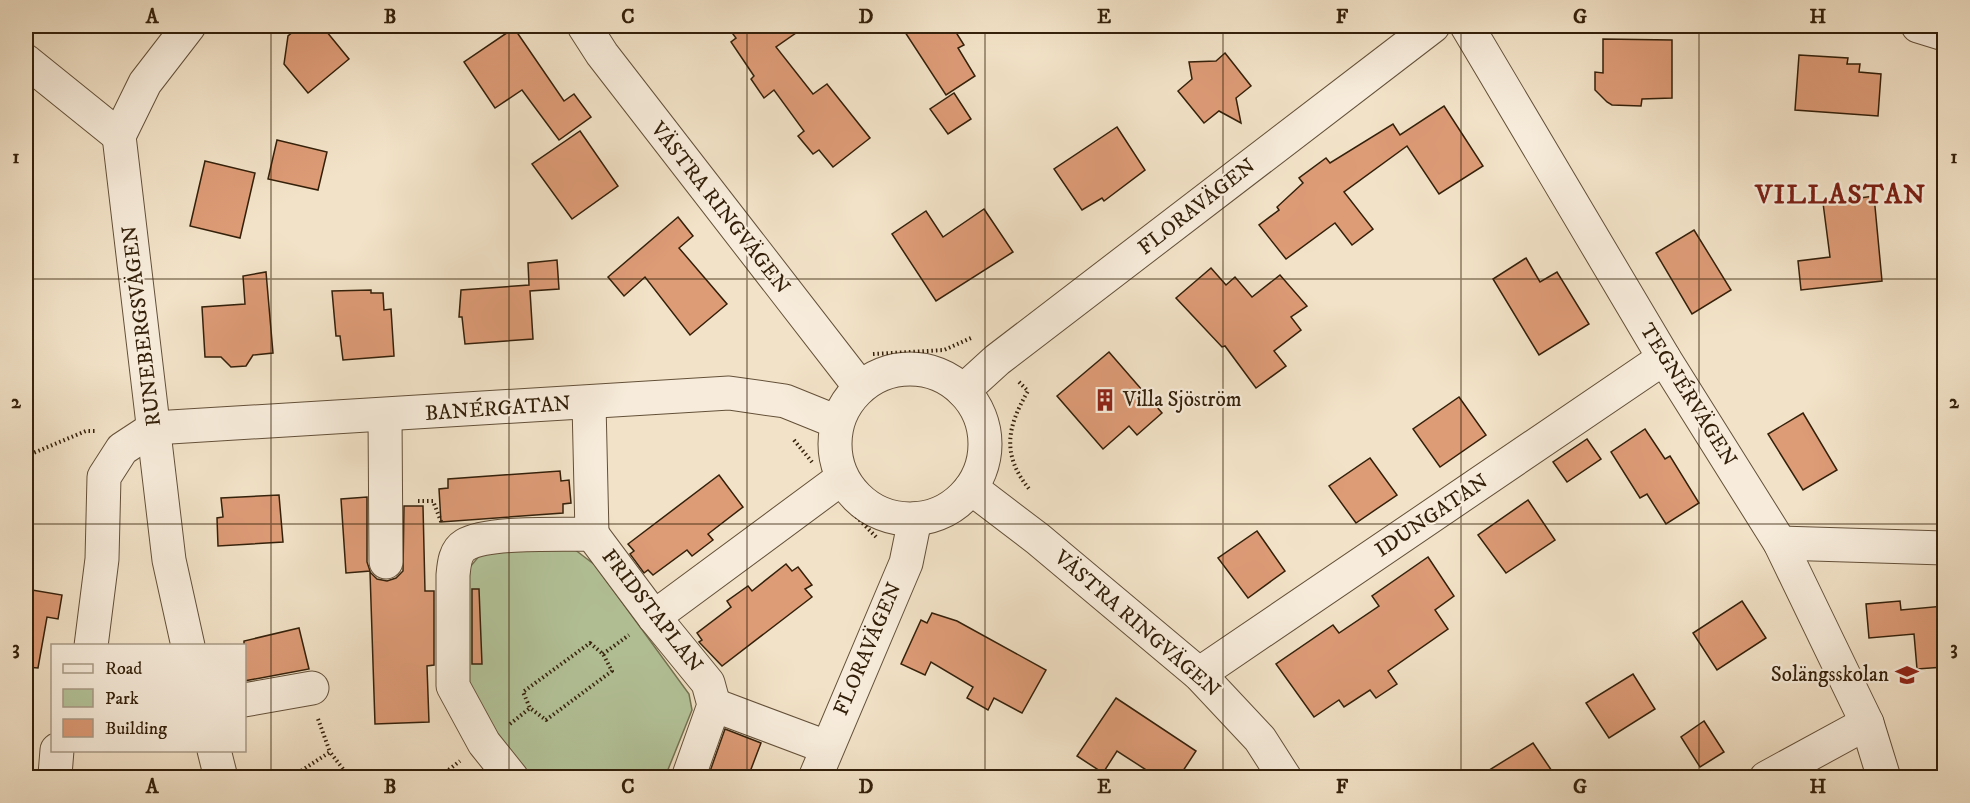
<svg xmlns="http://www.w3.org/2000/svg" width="1970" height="803" font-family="'IM FELL DW Pica',serif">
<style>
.green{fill:#b4c49a;stroke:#747252;stroke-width:1.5}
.building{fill:#dd9b76;stroke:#34200a;stroke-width:1.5}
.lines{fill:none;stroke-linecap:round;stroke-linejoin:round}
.minor-casing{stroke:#645039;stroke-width:35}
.path{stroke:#34200a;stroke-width:4;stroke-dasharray:1.5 3;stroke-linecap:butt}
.minor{stroke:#f7ecdb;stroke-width:33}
.grid{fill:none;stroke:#34200a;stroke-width:1.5;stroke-opacity:0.55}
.labels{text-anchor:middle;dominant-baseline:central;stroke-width:4.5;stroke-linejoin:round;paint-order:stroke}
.street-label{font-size:21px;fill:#34200a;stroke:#f7ecdb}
.poi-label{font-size:21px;fill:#34200a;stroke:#f7ecdb;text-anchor:start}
.district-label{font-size:27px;font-weight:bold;letter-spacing:1.5px;fill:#7a1f14;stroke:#f7ecdb}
.neatline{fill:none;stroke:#34200a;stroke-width:2}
.grid-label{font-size:20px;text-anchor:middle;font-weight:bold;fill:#34200a}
</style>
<rect width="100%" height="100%" fill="#f2e2c7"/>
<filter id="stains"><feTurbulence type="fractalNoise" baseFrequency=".00333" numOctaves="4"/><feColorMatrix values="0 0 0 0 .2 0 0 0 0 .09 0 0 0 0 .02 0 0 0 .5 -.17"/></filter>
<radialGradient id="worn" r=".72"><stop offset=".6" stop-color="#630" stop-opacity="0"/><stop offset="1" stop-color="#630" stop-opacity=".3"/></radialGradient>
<polygon class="green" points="574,549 595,565 689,694 692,710 665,777 528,778 519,769 469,687 467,607 470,567 480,555 492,552"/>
<g class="building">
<polygon points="300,26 322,26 349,59 308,93 284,64 288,36"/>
<polygon points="727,26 806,26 776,47 813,94 827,84 870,138 833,167 819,150 813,154 798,136 804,131 774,90 764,98 751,79 754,76 731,42 736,38"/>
<polygon points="901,26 952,26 964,45 958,48 975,76 946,95"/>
<polygon points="514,28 564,101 574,94 591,117 559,140 522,90 495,108 464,62"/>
<polygon points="1603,39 1672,40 1672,98 1642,99 1641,106 1612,105 1607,102 1595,90 1595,72 1603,73"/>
<polygon points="1225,53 1251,86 1236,98 1241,123 1219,111 1204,123 1178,91 1192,79 1189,62 1216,61"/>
<polygon points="1799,55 1848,58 1847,64 1860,64 1859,72 1881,74 1878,116 1795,110"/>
<polygon points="954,93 971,119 948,134 930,109"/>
<polygon points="1444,106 1483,166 1439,194 1407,146 1344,192 1373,229 1352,245 1335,223 1286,259 1259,225 1279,210 1277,207 1303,183 1299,178 1326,158 1330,163 1393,124 1400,135"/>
<polygon points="1117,127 1145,170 1104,201 1102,198 1082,210 1054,169"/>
<polygon points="580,131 618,186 572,219 532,164"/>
<polygon points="277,140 327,152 318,190 268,179"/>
<polygon points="205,161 255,173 240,238 190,226"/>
<polygon points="1874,196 1882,281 1801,290 1798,261 1830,257 1823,203"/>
<polygon points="984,209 1013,252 936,301 892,234 926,211 943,237"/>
<polygon points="678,217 693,236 679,248 727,304 690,335 645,277 624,296 608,277"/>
<polygon points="1694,230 1731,290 1692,314 1656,253"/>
<polygon points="1526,258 1540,282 1557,272 1589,324 1539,355 1493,279"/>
<polygon points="557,260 559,289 530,291 533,339 465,344 462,317 459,317 461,290 529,285 528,263"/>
<polygon points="1211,268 1226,285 1235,277 1252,297 1280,275 1307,306 1291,317 1301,330 1274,351 1286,366 1256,388 1225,346 1222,347 1176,298"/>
<polygon points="266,272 273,353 253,355 246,366 231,367 221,357 205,357 202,307 245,304 243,276"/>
<polygon points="371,290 371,293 383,293 384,310 391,309 394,356 343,360 340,336 336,336 332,291"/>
<polygon points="1109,352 1162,413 1137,435 1129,426 1103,449 1057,396"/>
<polygon points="1459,397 1486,435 1440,467 1413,429"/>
<polygon points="1803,413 1837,470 1803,490 1768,434"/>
<polygon points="1645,429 1665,459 1670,456 1699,503 1666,524 1647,494 1640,498 1611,452"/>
<polygon points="1587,439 1601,459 1567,482 1553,462"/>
<polygon points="1370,458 1397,495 1356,523 1329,486"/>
<polygon points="560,471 561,481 569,480 571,503 563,504 563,513 441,522 439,489 448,488 448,479"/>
<polygon points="719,475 743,507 708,534 713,540 692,556 687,550 653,575 648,570 644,573 630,554 634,551 628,544"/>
<polygon points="279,495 283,542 218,546 217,518 223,517 221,498"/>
<polygon points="367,497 367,562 370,571 346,573 341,499"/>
<polygon points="1528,500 1555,540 1506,573 1478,535"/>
<polygon points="404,506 423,506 425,591 434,591 434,665 427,666 429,722 375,724 370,572 377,579 387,581 396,578 403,571"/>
<polygon points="1257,531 1285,571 1248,598 1218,558"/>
<polygon points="1428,557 1454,596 1435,610 1448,629 1388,671 1397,684 1376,698 1370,690 1344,707 1339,700 1314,717 1276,664 1333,625 1339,633 1379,606 1372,596"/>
<polygon points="786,564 792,571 798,567 812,585 805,589 812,597 722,666 699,642 702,640 697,633 731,607 727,601 748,586 752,591"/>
<polygon points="26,589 62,595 58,619 47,617 38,668 26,667"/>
<polygon points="472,589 479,589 482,664 472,664"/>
<polygon points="1742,601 1766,638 1717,670 1693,633"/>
<polygon points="1900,601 1901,610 1944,606 1944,667 1917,669 1914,634 1869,638 1866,604"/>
<polygon points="932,613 957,621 1046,670 1022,713 994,698 988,710 967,698 973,687 931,662 925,675 901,664 921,620 927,623"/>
<polygon points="299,628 309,669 244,681 244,641"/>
<polygon points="1633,674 1655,709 1609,738 1586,703"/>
<polygon points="1116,698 1196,751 1179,777 1157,777 1117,751 1103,773 1077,756"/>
<polygon points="1704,721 1724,752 1700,767 1681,737"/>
<polygon points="725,729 761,743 748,777 708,777"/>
<polygon points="1533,743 1556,777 1478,777"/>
</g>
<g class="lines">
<g class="minor-casing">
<g id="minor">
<polyline points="584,26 602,54 860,387"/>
<polyline points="1467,26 1664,358 1780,543 1867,723 1884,778"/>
<polyline points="1918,26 1944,34"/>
<polyline points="26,61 119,136"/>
<circle cx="910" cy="444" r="75"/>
<polyline points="963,391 997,360 1433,26"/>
<polyline points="589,403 592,534"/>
<polyline points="385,416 386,562"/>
<polyline points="154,428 729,393 785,401 837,422"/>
<polyline points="971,488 1038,539 1199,674 1260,739 1285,778"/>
<polyline points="1780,543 1944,548"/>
<polyline points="654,617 842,478"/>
<polyline points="91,646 102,559 104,477 122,449 154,428"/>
<polyline points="188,646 169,560 119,136 145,83 189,26"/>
<polyline points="1199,674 1664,358"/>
<polyline points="244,700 312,688"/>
<polyline points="714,705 826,747"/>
<polyline points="214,750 221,778"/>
<polyline points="55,775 57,750"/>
<path d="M512,778L484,743L453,686V575C454,564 455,551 465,545C488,531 562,535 592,534L654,617L708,683L714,705L688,778"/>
<polyline points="815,778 906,563 915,519"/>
<polyline points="1766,778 1867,723"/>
</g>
</g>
<g class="path">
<polyline points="873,354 944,350 971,338"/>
<path d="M1019,382L1028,391C1007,427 1001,455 1030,490"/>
<polyline points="794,440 812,462"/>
<polyline points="26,456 86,431 95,431"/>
<polyline points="418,501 433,501 442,524"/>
<polyline points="850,510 878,539"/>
<polygon points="590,643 603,654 612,671 546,720 530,708 523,692"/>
<polyline points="603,654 629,635"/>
<polyline points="318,719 330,752"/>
<polyline points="510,724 530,708"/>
<polyline points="290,778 330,752 350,778"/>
<polyline points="438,778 460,761"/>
</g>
<use href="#minor" class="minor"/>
</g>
<path class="grid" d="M271,26V778M509,26V778M747,26V778M985,26V778M1223,26V778M1461,26V778M1699,26V778M26,279H1944M26,524H1944"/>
<defs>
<g id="building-bare" transform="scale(1.8)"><path d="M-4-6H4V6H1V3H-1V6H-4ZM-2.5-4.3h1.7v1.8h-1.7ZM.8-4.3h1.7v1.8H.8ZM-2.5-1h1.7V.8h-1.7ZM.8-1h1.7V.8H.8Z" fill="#8f2418" stroke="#f7ecdb" stroke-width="2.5" paint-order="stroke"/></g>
<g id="school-bare" transform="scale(1.8)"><path d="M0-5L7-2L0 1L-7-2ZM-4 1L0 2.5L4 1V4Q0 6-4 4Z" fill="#8f2418" stroke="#f7ecdb" stroke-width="2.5" paint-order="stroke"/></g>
</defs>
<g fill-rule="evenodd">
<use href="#building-bare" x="1105" y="400"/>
<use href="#school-bare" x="1907" y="675"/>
</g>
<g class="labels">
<g class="street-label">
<text transform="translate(1197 207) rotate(-38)">FLORAVÄGEN</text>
<text transform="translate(720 208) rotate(52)">VÄSTRA RINGVÄGEN</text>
<text transform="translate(142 326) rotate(-97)">RUNEBERGSVÄGEN</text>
<text transform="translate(1688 395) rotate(58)">TEGNÉRVÄGEN</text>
<text transform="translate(498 409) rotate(-4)">BANÉRGATAN</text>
<text transform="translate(1432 516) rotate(-34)">IDUNGATAN</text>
<text transform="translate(652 611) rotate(52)">FRIDSTAPLAN</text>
<text transform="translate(1137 624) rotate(41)">VÄSTRA RINGVÄGEN</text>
<text transform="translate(868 649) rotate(-67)">FLORAVÄGEN</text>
</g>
<g class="poi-label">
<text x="1123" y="400">Villa Sjöström</text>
<text x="1889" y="675" text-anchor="end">Solängsskolan</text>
</g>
<g class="district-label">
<text x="1841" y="195">VILLASTAN</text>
</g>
</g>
<rect width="1970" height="803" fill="none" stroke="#f2e2c7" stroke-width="66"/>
<rect x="51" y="644" width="195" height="108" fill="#f7ecdb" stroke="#a99a87" stroke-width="1.5"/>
<rect x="63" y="664" width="30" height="9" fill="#f7ecdb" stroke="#a99a87" stroke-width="1.5"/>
<text x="105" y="674" font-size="18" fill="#34200a">Road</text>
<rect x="63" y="689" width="30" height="18" fill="#b4c49a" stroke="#a99a87" stroke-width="1.5"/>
<text x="105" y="704" font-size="18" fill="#34200a">Park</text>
<rect x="63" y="719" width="30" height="18" fill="#dd9b76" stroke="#a99a87" stroke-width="1.5"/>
<text x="105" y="734" font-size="18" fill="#34200a">Building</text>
<rect x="33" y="33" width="1904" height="737" class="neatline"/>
<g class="grid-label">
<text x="152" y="23">A</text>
<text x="390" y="23">B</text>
<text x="628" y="23">C</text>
<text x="866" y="23">D</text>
<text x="1104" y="23">E</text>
<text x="1342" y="23">F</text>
<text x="1580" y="23">G</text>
<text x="1818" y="23">H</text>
<text x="16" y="163">1</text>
<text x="1954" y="163">1</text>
<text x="16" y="408">2</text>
<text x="1954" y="408">2</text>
<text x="16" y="654">3</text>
<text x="1954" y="654">3</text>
<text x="152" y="793">A</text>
<text x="390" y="793">B</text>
<text x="628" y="793">C</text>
<text x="866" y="793">D</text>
<text x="1104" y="793">E</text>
<text x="1342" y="793">F</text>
<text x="1580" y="793">G</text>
<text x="1818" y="793">H</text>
</g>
<rect width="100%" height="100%" filter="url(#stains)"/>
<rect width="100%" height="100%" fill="url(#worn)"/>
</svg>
